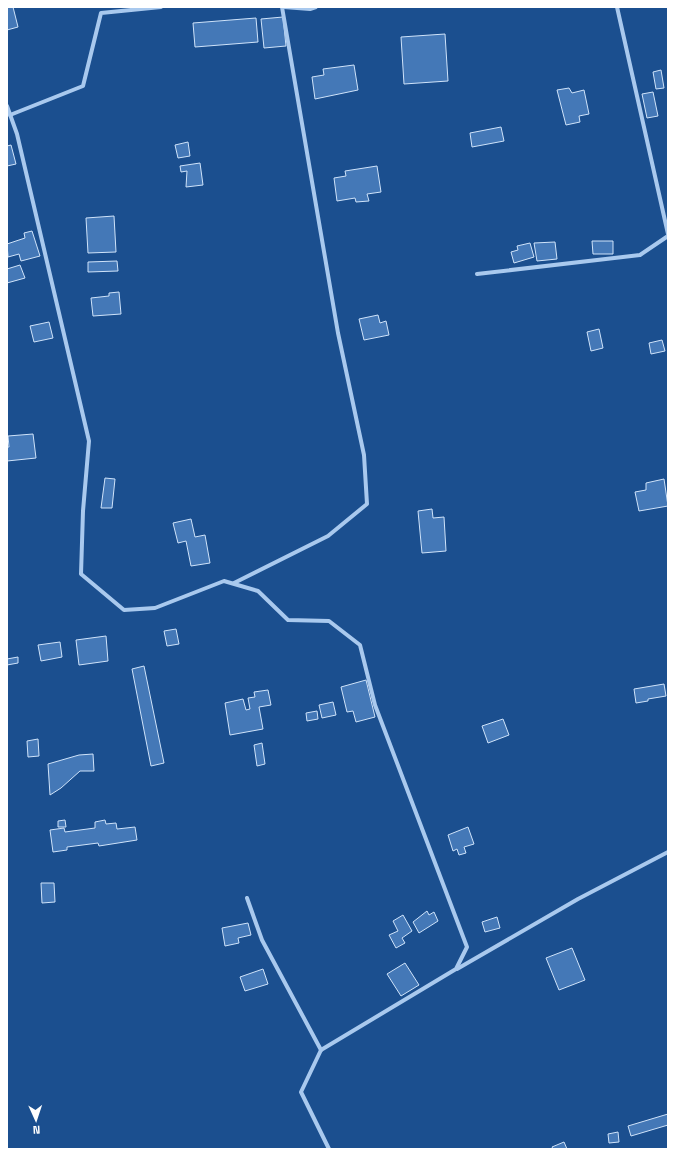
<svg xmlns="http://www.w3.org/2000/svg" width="675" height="1156" font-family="'Space Grotesk',sans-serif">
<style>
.building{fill:#4478b7;stroke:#cfe3fa}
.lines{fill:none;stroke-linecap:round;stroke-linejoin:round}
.minor{stroke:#a9c9ee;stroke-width:4}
</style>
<rect width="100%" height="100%" fill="#1b4f8f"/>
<g class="building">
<polygon points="7,7 13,7 18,27 7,30"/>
<polygon points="283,17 286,46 264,48 261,19"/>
<polygon points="256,18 258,42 195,47 193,23"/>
<polygon points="445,34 448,81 404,84 401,37"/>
<polygon points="354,65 358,90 315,99 312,77 324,75 323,69"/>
<polygon points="661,70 664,88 656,89 653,72"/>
<polygon points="569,88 572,93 584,90 589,114 579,116 580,122 566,125 557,90"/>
<polygon points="653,92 658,116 647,118 642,94"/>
<polygon points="501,127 504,141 472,147 470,133"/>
<polygon points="188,142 190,156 178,158 175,145"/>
<polygon points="11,145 16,164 7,166 7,146"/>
<polygon points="200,163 203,185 186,187 187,171 181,172 180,166"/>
<polygon points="377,166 381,192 367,194 369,201 356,202 355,198 337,201 334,178 346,176 345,171"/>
<polygon points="114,216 116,252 88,253 86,218"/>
<polygon points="32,231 40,256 21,261 19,254 8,257 7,244 25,238 24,233"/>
<polygon points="592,241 613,241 613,254 593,254"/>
<polygon points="555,242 557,259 537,261 534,243"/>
<polygon points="530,243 534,257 514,263 511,252 518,250 517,246"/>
<polygon points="117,261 118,271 88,272 88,262"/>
<polygon points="20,265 25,278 7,283 7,269"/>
<polygon points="119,292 121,314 93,316 91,298 109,296 109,293"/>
<polygon points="378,315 380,323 386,321 389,335 364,340 359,319"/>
<polygon points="49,322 53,338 34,342 30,326"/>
<polygon points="599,329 603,348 591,351 587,332"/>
<polygon points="662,340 665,351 651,354 649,343"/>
<polygon points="33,434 36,458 7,461 7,447 9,447 8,436"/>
<polygon points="105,478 115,479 112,508 101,508"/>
<polygon points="664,479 668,506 639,511 635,492 646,490 646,483"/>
<polygon points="432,509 433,518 444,517 446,551 422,553 418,511"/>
<polygon points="191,519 195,537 205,535 210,563 191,566 186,541 178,543 173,523"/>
<polygon points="176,629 179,644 167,646 164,631"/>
<polygon points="106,636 108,661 79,665 76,640"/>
<polygon points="60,642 62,657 41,661 38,645"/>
<polygon points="18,657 18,663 7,665 7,659"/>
<polygon points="144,666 164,763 151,766 132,669"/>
<polygon points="366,680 375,717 356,722 353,711 347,712 341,687"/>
<polygon points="664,684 666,696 648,699 648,701 636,703 634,689"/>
<polygon points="268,690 271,705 259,707 263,729 230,735 225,703 243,699 246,710 250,709 248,698 255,697 254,692"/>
<polygon points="333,702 336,715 322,718 319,705"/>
<polygon points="317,711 318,719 307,721 306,713"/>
<polygon points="503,719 509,735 488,743 482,726"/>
<polygon points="38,739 39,756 28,757 27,741"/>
<polygon points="262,743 265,764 257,766 254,745"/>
<polygon points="93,754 94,771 80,771 61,788 50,795 48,764 79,755"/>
<polygon points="65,820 66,827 58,827 58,821"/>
<polygon points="105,820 106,824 116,823 117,829 135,827 137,840 99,846 98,843 67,847 67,850 53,852 50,830 64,828 65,832 95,828 95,822"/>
<polygon points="468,827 474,844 464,847 466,853 459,855 457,849 453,851 448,835"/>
<polygon points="41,883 54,883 55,902 42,903"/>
<polygon points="427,911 429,915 434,912 438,921 419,933 413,922"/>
<polygon points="403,915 412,931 402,938 405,943 396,948 389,935 398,931 393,921"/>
<polygon points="497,917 500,928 485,932 482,922"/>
<polygon points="248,923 251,935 238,938 239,943 225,946 222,928"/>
<polygon points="572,948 585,980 559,990 546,958"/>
<polygon points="405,963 419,985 401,996 387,974"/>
<polygon points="263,969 268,984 245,991 240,977"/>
<polygon points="668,1114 668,1125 631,1136 628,1126"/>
<polygon points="618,1132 619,1142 609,1143 608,1134"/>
<polygon points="564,1142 567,1149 553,1149 552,1147"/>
</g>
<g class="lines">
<g class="minor">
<polyline points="284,7 310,9 316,7"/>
<polyline points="617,7 668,234"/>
<polyline points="7,106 17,134 89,441 83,511 81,574 124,610 155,608 224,581 258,591 288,620 329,621 360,645 375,705 467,947 456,969 321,1050 301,1092 329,1149"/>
<polyline points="10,115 83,86 101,13 161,7"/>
<polyline points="477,274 640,255 668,236"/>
<polyline points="234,583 328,536 367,504 364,455 338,333 282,7"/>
<polyline points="247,898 262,940 321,1050"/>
<polyline points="457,969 578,899 668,852"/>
</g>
</g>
<rect width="675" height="1156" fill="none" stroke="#ffffff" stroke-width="16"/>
<g transform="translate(36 1120) rotate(177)" stroke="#1b4f8f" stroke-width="3" paint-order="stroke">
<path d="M0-3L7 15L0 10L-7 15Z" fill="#ffffff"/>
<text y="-6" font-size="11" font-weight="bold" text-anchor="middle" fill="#ffffff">N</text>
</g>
</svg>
